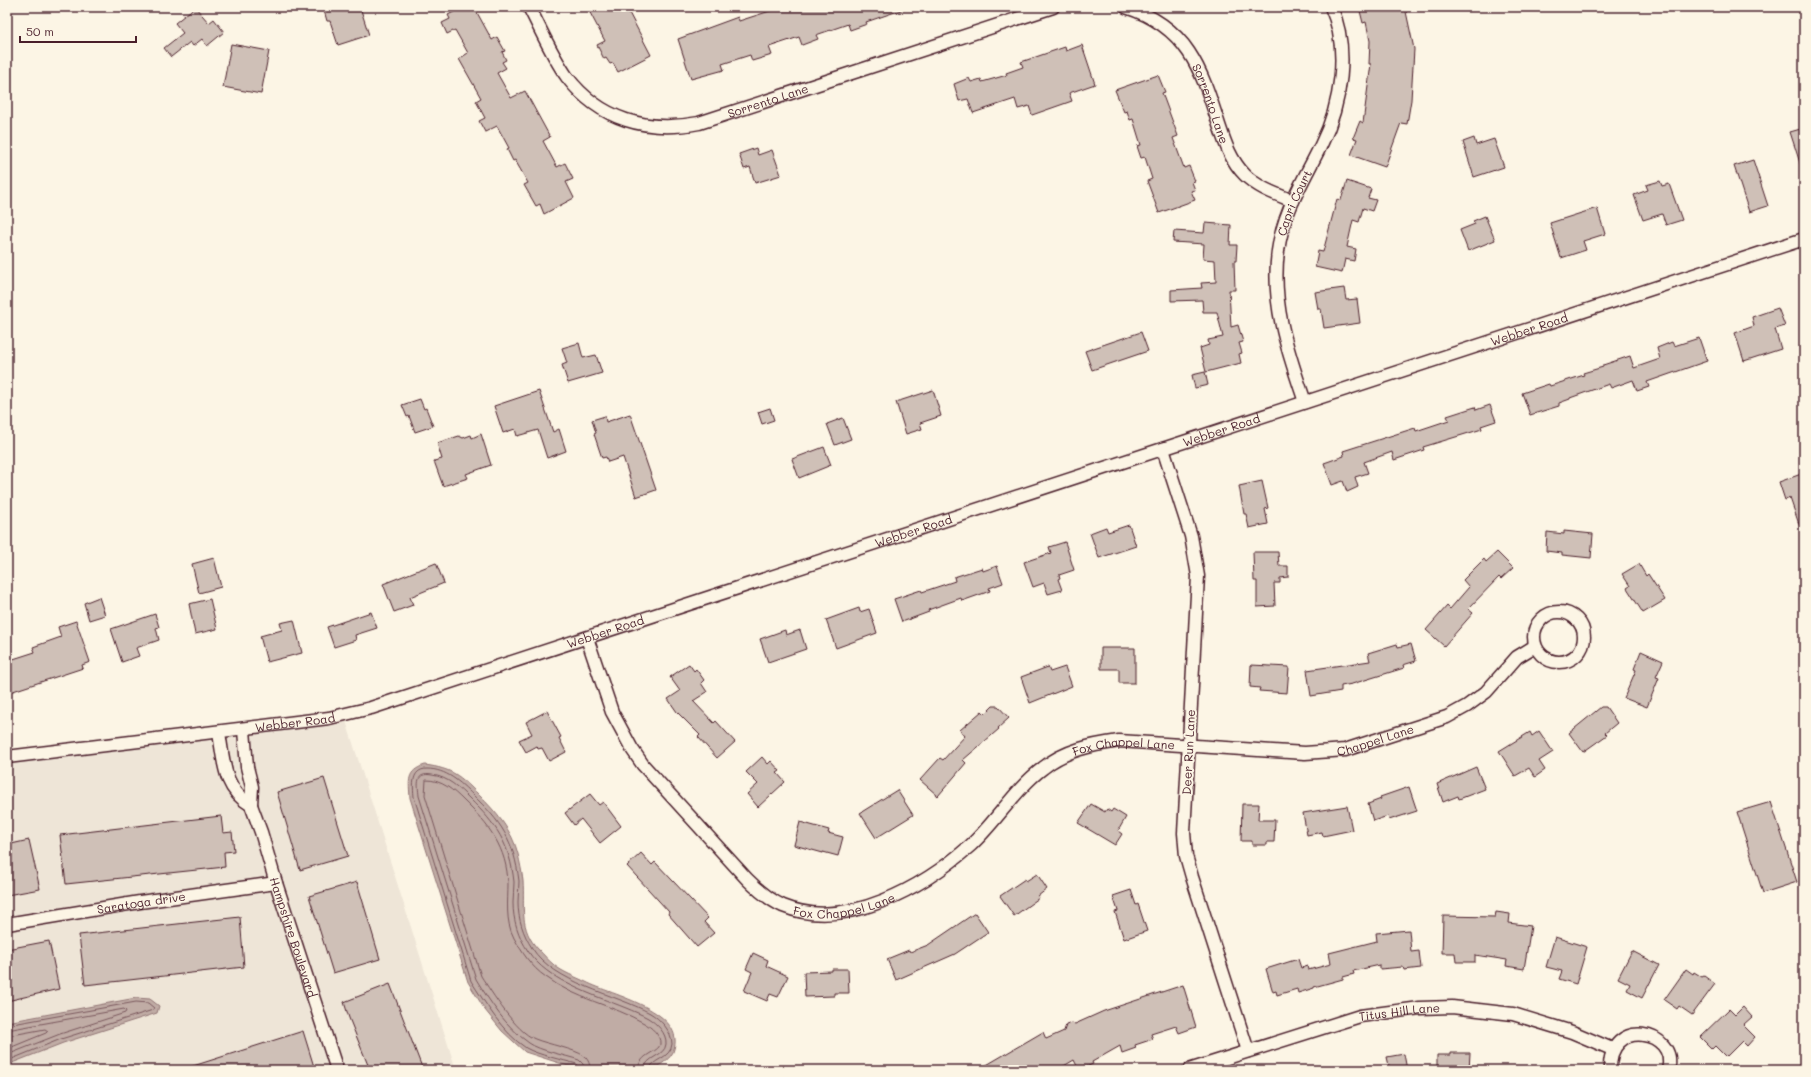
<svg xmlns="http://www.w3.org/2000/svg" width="1811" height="1077" font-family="Mali,sans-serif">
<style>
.built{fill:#eee5d7}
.water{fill:#c0aca5;stroke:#917474}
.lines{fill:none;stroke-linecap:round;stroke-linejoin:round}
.shore{stroke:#79575c;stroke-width:1}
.building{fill:#cfc0b7;stroke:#4a1f2b}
.minor-casing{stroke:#4a1f2b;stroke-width:15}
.minor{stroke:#fcf5e5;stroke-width:12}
.labels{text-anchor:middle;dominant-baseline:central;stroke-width:4;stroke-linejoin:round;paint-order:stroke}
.street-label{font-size:12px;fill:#4a1f2b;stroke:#fcf5e5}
</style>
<rect width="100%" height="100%" fill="#fcf5e5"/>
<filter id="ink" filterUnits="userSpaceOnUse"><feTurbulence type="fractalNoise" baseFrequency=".025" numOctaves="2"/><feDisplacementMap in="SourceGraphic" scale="8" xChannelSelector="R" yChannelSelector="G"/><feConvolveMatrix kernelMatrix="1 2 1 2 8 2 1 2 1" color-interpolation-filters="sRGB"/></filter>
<g filter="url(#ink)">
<polygon class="built" points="346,721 456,1070 7,1070 7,763"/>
<g class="water">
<path d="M425,765C453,769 459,775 479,795C496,812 512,830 518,854C520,863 522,872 523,881C525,906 518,929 539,950C544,955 548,960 554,965C562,972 576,977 586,982C611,995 689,1011 673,1052C669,1061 656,1068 647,1070H581L525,1052L502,1031L485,1010L468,982L410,798C409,781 406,771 425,765Z"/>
<polygon points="136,998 150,999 159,1006 157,1013 63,1043 7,1065 7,1022"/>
</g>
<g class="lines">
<g class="shore">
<polyline points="7,1025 136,1002 148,1003 154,1008 153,1010 61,1039 7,1061"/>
<polyline points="7,1030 124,1009 126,1011 125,1013 60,1034 7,1055"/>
<polyline points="7,1036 45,1029 48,1031 46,1033 7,1049"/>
<path d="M579,1070L577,1064C563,1060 538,1055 526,1048C502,1032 486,1004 471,981L414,797C413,786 411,769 427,769C446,769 460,782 473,795C501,822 514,840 519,881C519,888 518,895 518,902C518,919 523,934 532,948C554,983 615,994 650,1013C660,1019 672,1031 672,1044C671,1059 651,1059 649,1070"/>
<path d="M584,1070L583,1064L579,1060C565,1055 540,1051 529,1043C506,1027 490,1002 476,979L419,796C418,784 415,772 432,775C448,777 459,788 470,799C496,824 510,844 514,882C514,889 513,896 513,903C513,920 518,936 528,951C547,981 594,995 626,1008C633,1011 641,1014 648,1018C656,1023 667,1033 666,1044C665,1057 645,1056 644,1070"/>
<path d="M590,1070C590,1065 589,1060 584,1056C575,1049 547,1044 535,1039C516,1032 492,993 481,976L425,795L426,780C442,780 453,790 464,801C489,825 507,848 508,884C508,901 505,921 514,938C522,952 531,967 546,977C575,999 613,1005 644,1023C651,1027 661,1035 660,1044C659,1053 639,1053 638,1070"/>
</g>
</g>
<g class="building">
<polygon points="195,7 209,23 214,19 224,32 207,46 202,39 193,46 190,42 171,57 164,48 183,33 175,23"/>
<polygon points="323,7 360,7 369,35 338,45 330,21 327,21"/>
<polygon points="463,7 474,7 492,40 497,37 505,51 502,52 506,60 502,62 506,68 497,73 511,98 525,91 550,137 543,141 557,167 565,163 573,179 566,182 574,198 544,214 540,204 536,206 524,185 528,183 515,160 513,161 507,149 509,148 497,126 485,132 479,121 485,118 476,101 481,98 459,59 468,53 455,30 447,34 442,23 450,19 448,15"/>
<polygon points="587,7 626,7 651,55 618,72 613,63 610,64 606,58 604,59 597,45 605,41"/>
<polygon points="771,7 903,7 904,9 866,22 867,24 850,30 848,24 816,35 818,39 802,45 799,37 769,47 772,55 752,61 750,55 722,64 724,70 691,79 678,39 738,17 739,21 773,10"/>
<polygon points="1359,7 1405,7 1414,49 1411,100 1407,124 1401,123 1385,167 1351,155 1357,139 1353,138 1360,121 1363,123 1371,64 1369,64 1370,41 1366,22 1363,23"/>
<polygon points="231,44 269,51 261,94 223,87"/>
<polygon points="1082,45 1095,84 1069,93 1072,101 1032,115 1029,106 1018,109 1015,99 973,113 968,99 959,101 954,84 969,78 971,82 981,79 982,82 1007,75 1006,73 1023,67 1021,62 1065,47 1066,51"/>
<polygon points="1158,75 1165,92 1162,93 1178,136 1173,138 1184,168 1189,166 1195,181 1192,182 1195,190 1191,191 1195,200 1159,213 1147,181 1152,179 1145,157 1141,158 1137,146 1141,145 1133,119 1130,120 1127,111 1124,112 1115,90"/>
<polygon points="1804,128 1804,166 1801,166 1790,132"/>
<polygon points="1474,138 1476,145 1494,139 1504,167 1474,177 1463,142"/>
<polygon points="756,148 758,155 772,150 781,175 755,183 750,167 744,169 739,154"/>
<polygon points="1753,160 1768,206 1749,212 1734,166"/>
<polygon points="1347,181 1371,189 1368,198 1376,200 1372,211 1363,208 1359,222 1353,220 1347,247 1356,249 1354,261 1345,259 1342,273 1315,267 1318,251 1323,252 1337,199 1341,200"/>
<polygon points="1660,181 1662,186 1669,184 1682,220 1666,225 1662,214 1643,220 1634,195 1648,190 1646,185"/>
<polygon points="1597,208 1605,234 1583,241 1586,250 1561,258 1550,223"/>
<polygon points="1485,216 1495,240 1468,251 1460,230 1475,224 1473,221"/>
<polygon points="1205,223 1231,225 1230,245 1237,245 1236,261 1234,261 1235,290 1229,290 1231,327 1238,325 1243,342 1239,343 1242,353 1239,354 1241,363 1206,372 1200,348 1209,345 1208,340 1223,337 1217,312 1203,312 1202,300 1171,301 1171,290 1202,288 1201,283 1216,282 1215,260 1203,259 1204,244 1173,242 1174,231 1204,233"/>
<polygon points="1344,288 1346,300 1357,299 1360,323 1324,328 1321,309 1318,309 1315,292"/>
<polygon points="1778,308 1785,326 1775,329 1781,349 1744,361 1735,333 1754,326 1752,317"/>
<polygon points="1141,332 1148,351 1092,370 1085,351"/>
<polygon points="1699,338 1707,361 1647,382 1649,387 1637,391 1633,380 1611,388 1609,384 1570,398 1570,399 1559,403 1559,406 1530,415 1522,393 1549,384 1550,386 1584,375 1583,373 1603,367 1603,365 1630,356 1634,368 1660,359 1657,348 1672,342 1674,346"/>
<polygon points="579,343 583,358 596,355 602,373 568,383 562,365 567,363 562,348"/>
<polygon points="1205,372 1208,385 1195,388 1192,375"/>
<polygon points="933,390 941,416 920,423 922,429 906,434 896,402"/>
<polygon points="539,391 553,432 559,429 566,451 547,458 538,430 517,436 515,429 503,433 494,406"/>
<polygon points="420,399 424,409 426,408 433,426 415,432 409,416 407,417 402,405"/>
<polygon points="1490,405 1496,421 1481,426 1482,429 1423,447 1424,450 1394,460 1392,452 1364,462 1368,473 1355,477 1358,487 1347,492 1343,481 1332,485 1324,463 1344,456 1343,451 1415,428 1416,431 1449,420 1447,416 1475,407 1476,410"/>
<polygon points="770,408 774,420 762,424 758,412"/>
<polygon points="630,414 656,490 636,497 623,457 608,462 606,457 602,458 594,434 596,433 592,420 605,416 606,422"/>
<polygon points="843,418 851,439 835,445 827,424"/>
<polygon points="481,434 491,465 466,474 468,478 443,486 434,461 442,459 437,443 459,436 463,438 471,435 472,438"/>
<polygon points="824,447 831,465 799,478 792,459"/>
<polygon points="1804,473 1804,533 1802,533 1790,498 1785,500 1779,482"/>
<polygon points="1262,481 1268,508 1265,509 1268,524 1249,528 1246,514 1244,514 1239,486"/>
<polygon points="1129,525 1136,546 1099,558 1090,533 1106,527 1108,532"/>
<polygon points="1564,531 1593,534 1591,558 1562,555 1562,553 1546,551 1547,532 1564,534"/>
<polygon points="1065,542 1074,570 1059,575 1060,578 1058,579 1062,590 1048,594 1044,583 1033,587 1024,562 1051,553 1049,547"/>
<polygon points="1253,552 1278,552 1279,566 1288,566 1288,577 1280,578 1280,583 1274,583 1275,606 1257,607 1257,581 1254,581"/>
<polygon points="1497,552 1513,568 1501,579 1499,577 1468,609 1473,613 1444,646 1426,630 1447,606 1450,609 1469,587 1463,580 1484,559 1486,562"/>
<polygon points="214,558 221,587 199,593 192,564"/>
<polygon points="436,563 444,583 410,597 413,605 394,612 383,584"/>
<polygon points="1639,564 1646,576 1648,574 1665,600 1643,613 1627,588 1630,586 1622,574"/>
<polygon points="997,566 1003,583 989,588 990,591 962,601 961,598 928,610 929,612 902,622 894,599 921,590 922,592 955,581 954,577 982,568 983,571"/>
<polygon points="99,597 105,615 89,620 84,603"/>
<polygon points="210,599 217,629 195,634 189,604"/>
<polygon points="859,608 860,612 869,609 877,633 836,648 826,620"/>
<polygon points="371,612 377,628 355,635 356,640 334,647 327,627"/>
<polygon points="155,614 159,627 156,628 159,640 136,648 139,656 122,662 111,629"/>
<polygon points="294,620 302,653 267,662 260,636 282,630 280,623"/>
<polygon points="76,621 90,662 82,665 83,668 7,693 7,661 35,652 33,647 61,637 58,627"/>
<polygon points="785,630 786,635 800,630 806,649 768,662 760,639"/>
<polygon points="1397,644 1398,647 1411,644 1416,661 1403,665 1404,668 1352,684 1341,686 1341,691 1311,696 1307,670 1370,661 1368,653"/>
<polygon points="1101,648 1135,648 1135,683 1119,683 1119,669 1101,669"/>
<polygon points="1641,651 1663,661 1656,677 1659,678 1647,707 1624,698 1636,670 1634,669"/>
<polygon points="689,664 694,671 696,669 704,680 701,683 707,692 693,701 714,723 716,721 735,742 717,758 698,737 700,735 677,712 668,699 680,691 670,677"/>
<polygon points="1251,665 1289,667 1287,693 1259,691 1260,688 1250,687"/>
<polygon points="1048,667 1050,672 1065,667 1072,686 1030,703 1021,677"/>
<polygon points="993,706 998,706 1009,718 998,728 999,729 963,760 966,763 938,796 920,780 940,758 943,760 965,736 960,730 982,711 985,714"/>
<polygon points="1601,707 1606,707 1617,723 1605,733 1607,735 1583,752 1569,733"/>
<polygon points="547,711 561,737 559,738 566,752 549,761 542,748 538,749 537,746 526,752 519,740 532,734 526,722"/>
<polygon points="1539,731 1553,752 1539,761 1545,770 1535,777 1529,768 1515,776 1499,751 1530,732 1532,736"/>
<polygon points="762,757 768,764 771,761 780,771 777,773 785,782 758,807 747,794 758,784 746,772"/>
<polygon points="1476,767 1485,789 1459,799 1458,796 1443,802 1437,784"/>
<polygon points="324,778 348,856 300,870 277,792"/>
<polygon points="1409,787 1417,811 1389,820 1388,816 1373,821 1368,804 1381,799 1380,797"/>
<polygon points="897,790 913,815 876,838 860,813"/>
<polygon points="590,794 599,805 603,802 621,826 600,843 581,819 574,825 565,813"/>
<polygon points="1771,802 1797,882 1763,893 1737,812"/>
<polygon points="1091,804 1105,812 1107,809 1111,812 1113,809 1126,817 1118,831 1122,834 1115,845 1078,823"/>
<polygon points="1242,804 1259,804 1258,820 1275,820 1274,842 1267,842 1267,845 1252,845 1252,841 1241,841"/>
<polygon points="1347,806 1352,830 1323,836 1322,832 1307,835 1303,813"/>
<polygon points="221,816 223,833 232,832 234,851 224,852 225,867 66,884 60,835"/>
<polygon points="800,822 829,830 828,833 843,837 838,856 823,852 823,853 794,845"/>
<polygon points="29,840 40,889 7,895 7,845"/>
<polygon points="641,853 652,865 655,862 708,918 704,922 714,933 697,947 668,914 669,912 627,866"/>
<polygon points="1037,874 1047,889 1038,896 1039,898 1014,916 1000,896 1025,879 1026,881"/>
<polygon points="357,882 380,959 333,973 309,896"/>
<polygon points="1131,890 1136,905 1138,904 1147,931 1124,939 1115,912 1118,911 1113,896"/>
<polygon points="1496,912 1510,914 1509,923 1531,926 1524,969 1506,966 1507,960 1475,955 1475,962 1456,962 1455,953 1442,953 1443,916 1495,917"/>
<polygon points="975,913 988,932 955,954 896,980 887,959 909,950 910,952 928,945"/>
<polygon points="240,917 244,967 85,985 79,935"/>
<polygon points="1409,930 1411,952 1419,951 1421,968 1404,970 1403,967 1380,969 1380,965 1353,971 1354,974 1343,977 1343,979 1314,987 1314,988 1298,993 1297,989 1277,995 1276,991 1273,992 1266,969 1298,959 1301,968 1307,966 1308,970 1331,964 1329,953 1377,941 1376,933"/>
<polygon points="1555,937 1587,947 1576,984 1559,979 1562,971 1546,967"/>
<polygon points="49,941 59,989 7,1001 7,949"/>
<polygon points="1632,951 1659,965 1642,998 1627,990 1630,984 1618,978"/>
<polygon points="753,953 768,960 766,966 788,976 778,997 770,994 767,1001 744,991 752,972 746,969"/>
<polygon points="832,969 848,969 849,993 834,993 834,996 805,997 804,972 832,971"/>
<polygon points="1686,969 1693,974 1694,972 1702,977 1704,976 1715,984 1692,1015 1679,1006 1677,1009 1664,1000"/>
<polygon points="390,984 423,1070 370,1070 349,1018 344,1002"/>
<polygon points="1183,985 1196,1027 1179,1033 1176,1026 1151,1034 1153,1039 1135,1045 1136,1048 1122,1053 1120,1046 1092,1062 1093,1064 1079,1070 1074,1060 1057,1070 978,1070 1043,1032 1046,1039 1064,1031 1066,1025 1072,1023 1075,1024 1104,1011"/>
<polygon points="1743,1007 1752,1017 1743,1025 1755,1037 1747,1046 1742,1041 1726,1057 1715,1046 1712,1049 1700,1037 1729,1009 1735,1015"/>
<polygon points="303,1031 315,1070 191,1070 190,1067"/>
<polygon points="1451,1053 1470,1053 1469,1070 1437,1070 1437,1055 1451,1055"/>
<polygon points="1404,1054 1407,1070 1390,1070 1387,1057"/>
</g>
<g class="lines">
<g class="minor-casing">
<g id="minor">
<path id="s1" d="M529,7C541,30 552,56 567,77C600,120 647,133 699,123L1053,7"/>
<path id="s2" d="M1126,7C1188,27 1201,69 1219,125C1225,143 1231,161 1245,175C1258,188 1276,194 1293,201"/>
<path id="s3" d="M1305,402C1288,352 1271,305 1278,251C1283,212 1304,180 1321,145C1341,105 1350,49 1331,7"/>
<polyline points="1163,449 1191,536 1198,576 1184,833 1186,856 1192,877 1248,1051"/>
<circle cx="1559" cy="637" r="25"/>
<path id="s4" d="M587,638L612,712L632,749L643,765L747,879C758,890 769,900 783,906C846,932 925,886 971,845C997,821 1015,789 1043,768C1065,750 1092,745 1119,741L1305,753L1345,750L1447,717L1467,706L1486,692L1517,657L1535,646"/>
<path d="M219,733C224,761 223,789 251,805L252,787L247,767L244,730"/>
<path id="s5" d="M7,757L329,718L371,708L1804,239"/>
<path id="s6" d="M251,805L261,832L276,883L337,1070"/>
<path id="s7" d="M7,924L140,902L276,883"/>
<path id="s8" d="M1189,1070L1360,1016L1420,1008L1452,1007L1513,1014L1572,1032L1612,1049"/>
<path d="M1610,1070C1608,1016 1679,1030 1668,1070"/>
</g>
</g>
<use href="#minor" class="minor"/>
</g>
</g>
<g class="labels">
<g class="street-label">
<text stroke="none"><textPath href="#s1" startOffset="300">Sorrento Lane</textPath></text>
<text stroke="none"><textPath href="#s2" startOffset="135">Sorrento Lane</textPath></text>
<text stroke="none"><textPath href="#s3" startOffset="206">Capri Court</textPath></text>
<text stroke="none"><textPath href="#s5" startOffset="1586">Webber Road</textPath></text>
<text stroke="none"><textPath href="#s5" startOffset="1262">Webber Road</textPath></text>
<text stroke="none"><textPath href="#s5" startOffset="938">Webber Road</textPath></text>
<text stroke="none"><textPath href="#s5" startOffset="614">Webber Road</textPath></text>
<text stroke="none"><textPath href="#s5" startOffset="290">Webber Road</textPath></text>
<text stroke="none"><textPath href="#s4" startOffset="992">Chappel Lane</textPath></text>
<text stroke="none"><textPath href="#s4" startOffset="738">Fox Chappel Lane</textPath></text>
<text transform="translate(1188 752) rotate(-87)">Deer Run Lane</text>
<text stroke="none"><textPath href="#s4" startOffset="402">Fox Chappel Lane</textPath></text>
<text stroke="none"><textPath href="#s7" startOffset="136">Saratoga drive</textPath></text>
<text stroke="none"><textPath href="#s6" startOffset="139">Hampshire Boulevard</textPath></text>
<text stroke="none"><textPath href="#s8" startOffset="219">Titus Hill Lane</textPath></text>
</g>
</g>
<rect width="1811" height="1077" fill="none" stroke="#fcf5e5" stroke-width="24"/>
<rect x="12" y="12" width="1787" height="1053" fill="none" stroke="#4a1f2b" stroke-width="1.5" filter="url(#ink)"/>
<path d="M20 36v6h116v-6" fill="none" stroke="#4a1f2b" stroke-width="2"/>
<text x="26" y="36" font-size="12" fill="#4a1f2b" stroke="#fcf5e5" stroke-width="3" paint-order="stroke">50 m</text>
</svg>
